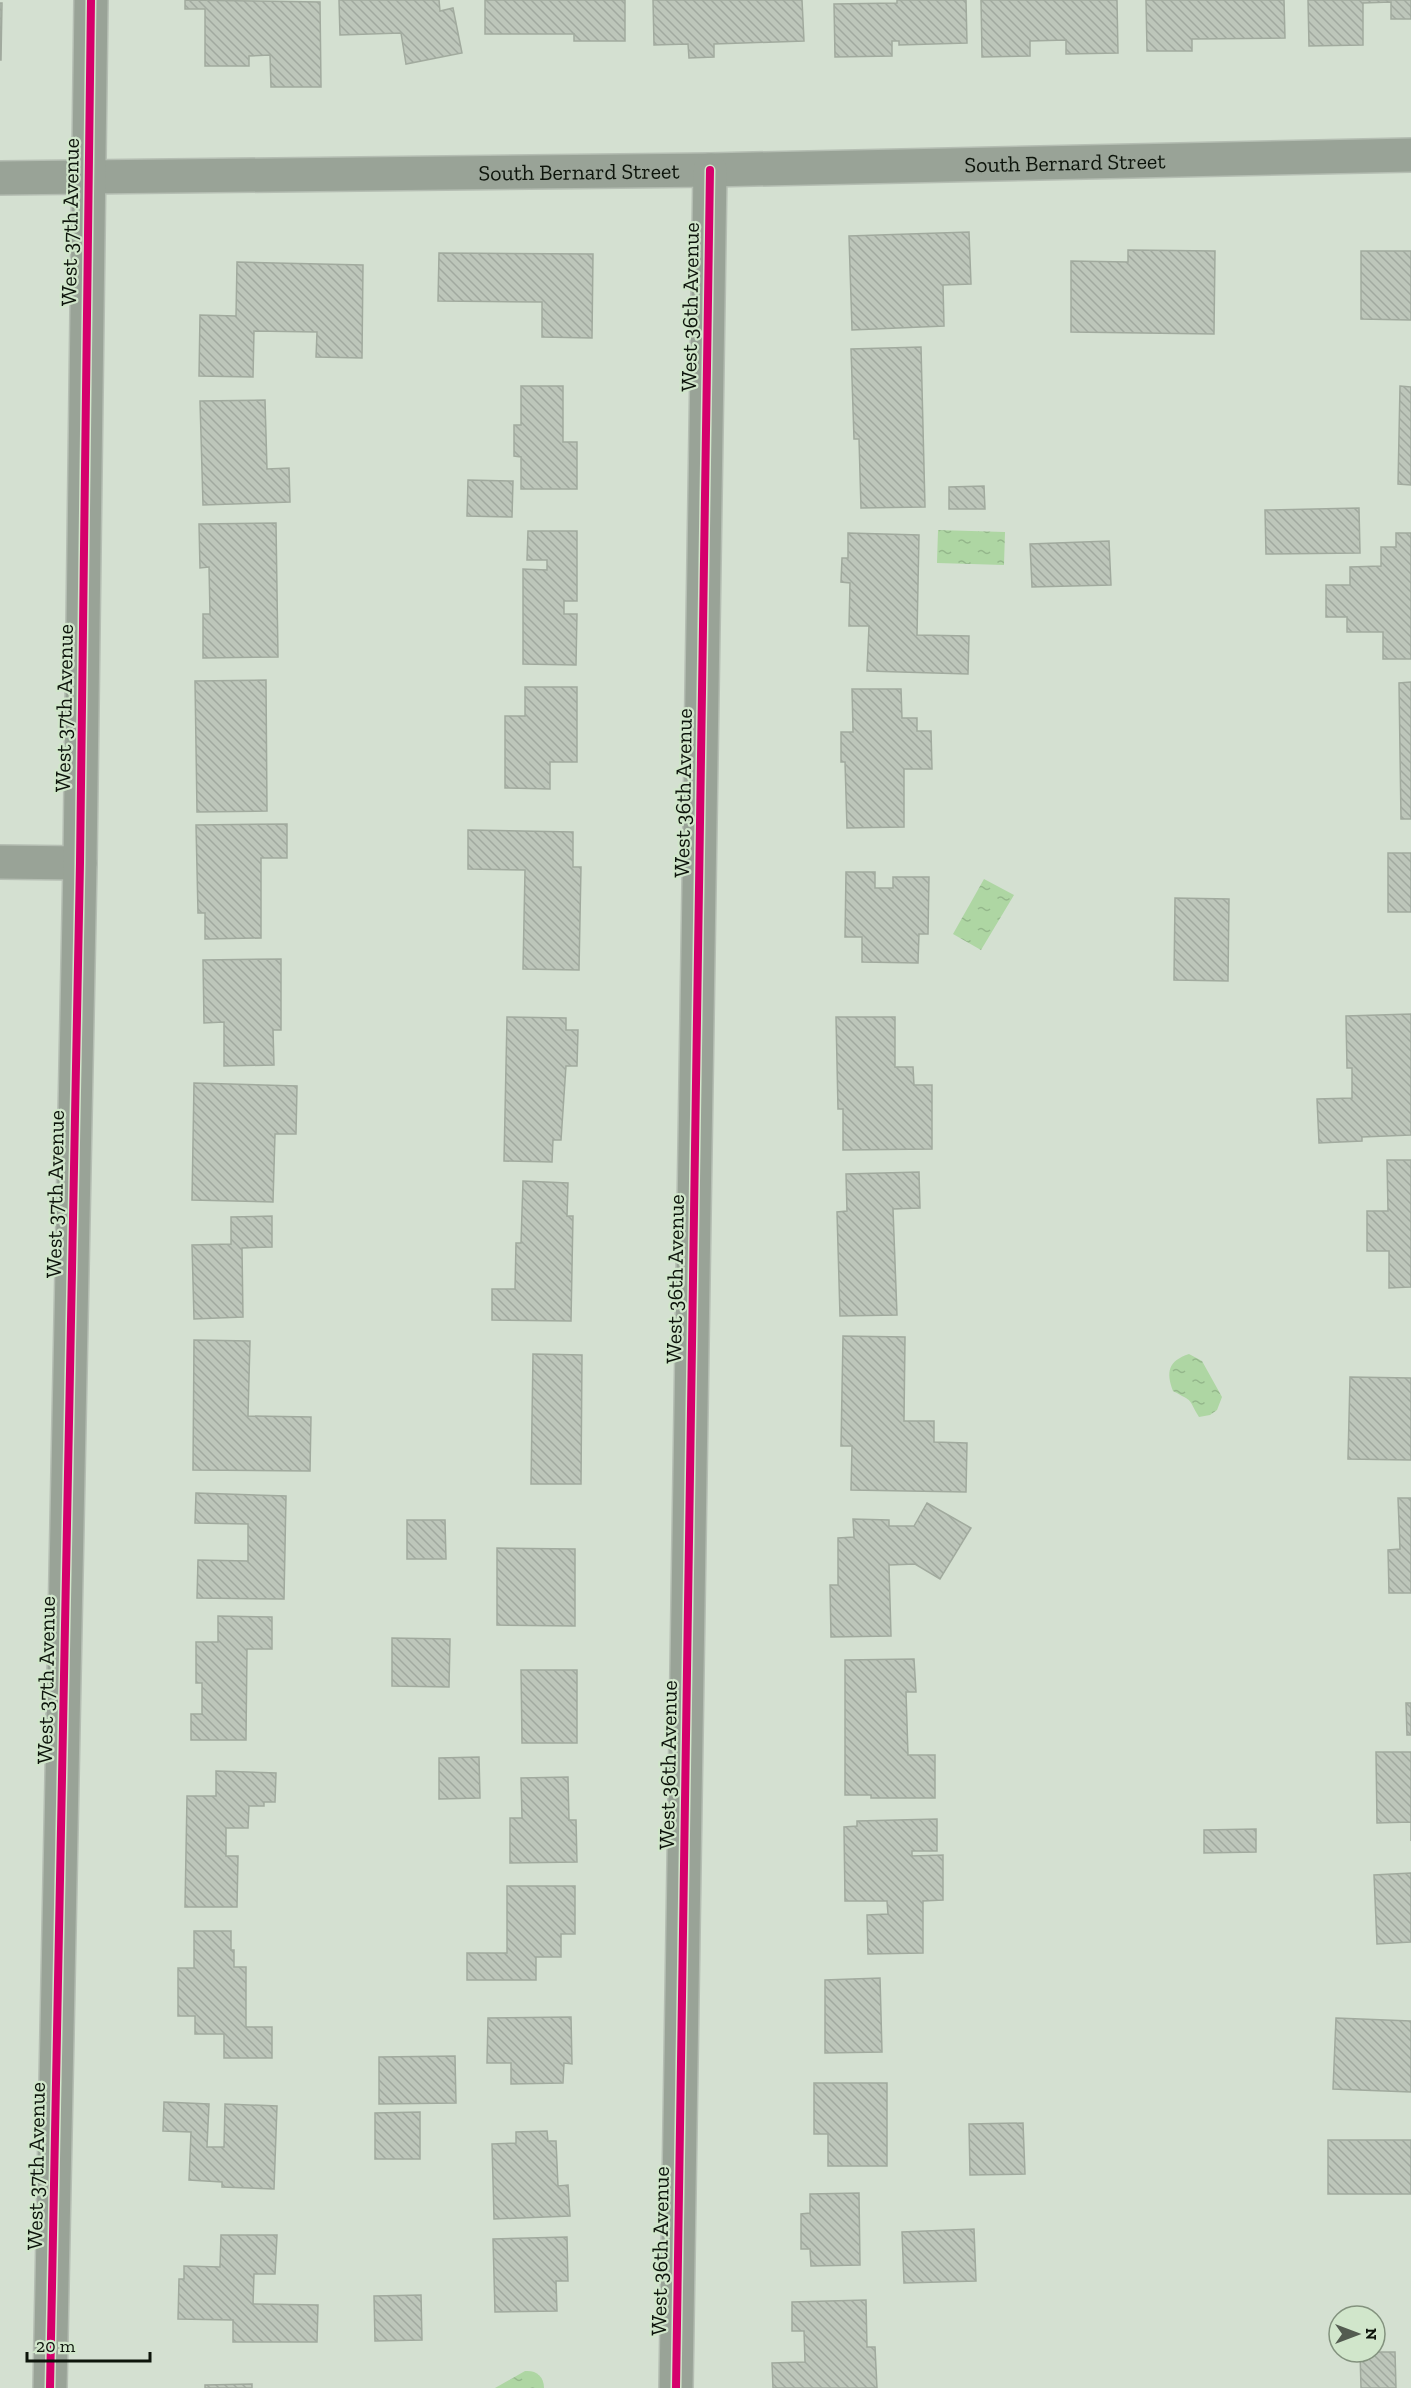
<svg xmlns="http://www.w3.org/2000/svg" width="1411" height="2388" font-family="'Zilla Slab',serif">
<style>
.water{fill:url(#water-ripples)}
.building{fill:url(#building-back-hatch);stroke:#a1aa9e;stroke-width:1.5}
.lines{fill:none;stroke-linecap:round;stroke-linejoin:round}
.minor-casing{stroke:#b5beb3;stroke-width:36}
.minor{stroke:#99a397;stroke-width:33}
.cycleway-casing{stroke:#d1e6cb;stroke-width:11}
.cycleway{stroke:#d6006c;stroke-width:8}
.labels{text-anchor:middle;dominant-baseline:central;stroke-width:4.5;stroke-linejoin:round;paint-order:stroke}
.street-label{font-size:22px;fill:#0d140b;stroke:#d1e6cb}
</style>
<defs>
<pattern id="water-ripples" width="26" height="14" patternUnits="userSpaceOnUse" patternTransform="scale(1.5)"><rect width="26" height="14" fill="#aed6a3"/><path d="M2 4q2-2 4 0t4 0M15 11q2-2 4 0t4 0" fill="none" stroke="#94b78b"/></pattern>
<pattern id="building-back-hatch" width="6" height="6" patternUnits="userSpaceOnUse" patternTransform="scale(1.5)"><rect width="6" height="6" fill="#bdc6ba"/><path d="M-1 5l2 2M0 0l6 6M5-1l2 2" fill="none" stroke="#a1a99f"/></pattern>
</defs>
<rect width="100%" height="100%" fill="#d4e0d1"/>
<g class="water">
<polygon points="938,530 1005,532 1004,565 937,563"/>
<polygon points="984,879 1014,895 981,950 953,934"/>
<path d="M1189,1354L1202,1361L1222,1397L1217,1410L1210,1415L1199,1417C1187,1397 1195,1403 1173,1391C1166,1372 1168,1361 1189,1354Z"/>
<path d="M525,2371C536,2370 544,2376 544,2388H495Z"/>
</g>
<g class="building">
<polygon points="185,0 320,2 321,87 271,87 270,55 249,56 249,66 205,66 205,9 185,9"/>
<polygon points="339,0 439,0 440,11 453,8 462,53 406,64 401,33 340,35"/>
<polygon points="485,0 625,0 625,41 574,41 574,34 485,34"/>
<polygon points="653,0 802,0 804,41 714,44 714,57 689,58 688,44 654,45"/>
<polygon points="897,0 966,0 967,43 899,45 899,41 892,41 892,56 835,57 834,4 897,3"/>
<polygon points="981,0 1117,0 1118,53 1066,54 1066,40 1030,41 1030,56 982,57"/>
<polygon points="1146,0 1284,0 1285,38 1192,39 1192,51 1147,51"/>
<polygon points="1308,0 1411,0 1411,19 1391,19 1391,2 1363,3 1363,45 1309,46"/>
<polygon points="0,3 2,3 1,60 0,60"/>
<polygon points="969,232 971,284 943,285 944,326 852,330 849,236"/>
<polygon points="1128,250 1215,251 1214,334 1071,332 1071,261 1128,262"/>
<polygon points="1361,251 1411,251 1411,320 1361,319"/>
<polygon points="439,253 593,254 592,338 542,337 542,302 438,301"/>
<polygon points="237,262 363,265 362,358 316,357 317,332 254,331 253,377 199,376 200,315 236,316"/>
<polygon points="921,347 925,507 861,508 859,439 854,439 851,349"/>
<polygon points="521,386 563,386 563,442 577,442 577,489 521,489 521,457 514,456 514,425 521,425"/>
<polygon points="1400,386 1411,387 1411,485 1398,484"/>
<polygon points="265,400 267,469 289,468 290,502 203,505 200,401"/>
<polygon points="468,480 513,481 512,517 467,516"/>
<polygon points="984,486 985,509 949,509 949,487"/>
<polygon points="1359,508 1360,553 1266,554 1265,510"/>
<polygon points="276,523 278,657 203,658 203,614 210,614 209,567 200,568 199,524"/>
<polygon points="528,531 577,531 577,601 564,601 564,614 577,614 576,665 523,664 523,569 547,570 547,560 527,560"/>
<polygon points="848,533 919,535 917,635 969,636 968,674 867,671 869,626 849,626 850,583 841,582 842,558 848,558"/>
<polygon points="1396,533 1411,533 1411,659 1383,659 1383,632 1347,632 1347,617 1326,617 1326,585 1350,585 1350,567 1381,566 1381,547 1396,547"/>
<polygon points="1109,541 1111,585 1032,587 1030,544"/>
<polygon points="266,680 267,811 197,812 195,681"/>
<polygon points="1411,682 1411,819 1401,819 1399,683"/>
<polygon points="525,687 577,687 577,762 550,762 550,789 505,788 505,716 525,716"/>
<polygon points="852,689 901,689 902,718 917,718 917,731 931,731 932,769 904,769 904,827 847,828 845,762 841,762 841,732 853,732"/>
<polygon points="287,824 287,858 261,858 261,938 205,939 205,913 198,913 196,825"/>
<polygon points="468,830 573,832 573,867 581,867 579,970 523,969 525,870 468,869"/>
<rect x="1388" y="853" width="23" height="59"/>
<polygon points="846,872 875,872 875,888 893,888 893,877 929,877 928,934 919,934 918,963 862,962 862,937 845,937"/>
<polygon points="1175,898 1229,899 1228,981 1174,980"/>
<polygon points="281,959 281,1030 273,1030 274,1065 224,1066 224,1022 204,1023 203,960"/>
<polygon points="1411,1014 1411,1135 1362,1137 1362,1141 1319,1143 1317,1099 1352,1098 1352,1068 1347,1068 1346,1016"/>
<polygon points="507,1017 566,1018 566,1030 578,1030 577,1066 566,1066 561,1140 553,1140 552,1162 504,1161"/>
<polygon points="836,1017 895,1017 895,1067 913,1067 914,1085 932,1085 932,1149 843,1150 843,1109 838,1109"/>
<polygon points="194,1083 297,1086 296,1134 275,1134 273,1202 192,1200"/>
<polygon points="1387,1160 1411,1160 1411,1287 1389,1288 1389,1251 1367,1251 1367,1211 1388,1211"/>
<polygon points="919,1172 920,1208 893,1209 897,1315 840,1316 837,1212 847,1211 846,1174"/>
<polygon points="523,1181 568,1183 567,1216 573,1216 571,1321 492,1320 492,1289 515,1289 516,1243 521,1243"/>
<polygon points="272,1216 272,1247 242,1248 243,1317 194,1319 192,1245 231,1244 231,1217"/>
<polygon points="843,1336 905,1337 904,1421 934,1421 934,1442 967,1443 966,1492 851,1490 852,1446 841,1446"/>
<polygon points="194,1340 250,1341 248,1416 311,1417 310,1471 193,1470"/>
<polygon points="533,1354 582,1355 581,1484 531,1484"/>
<polygon points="1350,1377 1411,1378 1411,1460 1348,1459"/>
<polygon points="196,1493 286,1496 284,1599 197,1598 198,1560 248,1561 248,1524 195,1523"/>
<polygon points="1398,1498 1411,1498 1411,1593 1389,1593 1388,1550 1400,1549"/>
<polygon points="927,1503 971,1528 940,1579 915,1564 889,1565 891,1636 831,1637 830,1585 838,1585 838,1538 854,1537 853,1519 889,1520 889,1526 914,1526"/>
<polygon points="407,1520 445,1520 446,1559 407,1559"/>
<polygon points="497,1548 575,1549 575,1626 497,1625"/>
<polygon points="218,1616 272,1617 272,1649 247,1649 246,1740 191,1740 191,1714 202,1714 202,1683 196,1683 196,1642 218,1642"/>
<polygon points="392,1638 450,1639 449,1687 392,1686"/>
<polygon points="914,1659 916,1692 906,1692 908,1755 935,1755 935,1798 871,1798 871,1795 845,1795 845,1660"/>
<polygon points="521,1670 577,1670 577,1743 522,1743"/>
<polygon points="1406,1703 1411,1703 1411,1735 1407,1735"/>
<polygon points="1376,1752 1411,1752 1411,1841 1411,1822 1377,1823"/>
<polygon points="479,1757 480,1798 439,1799 439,1758"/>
<polygon points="216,1771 276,1773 275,1802 264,1802 264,1806 249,1806 248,1828 226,1828 226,1856 238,1856 237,1907 185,1907 187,1796 216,1796"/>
<polygon points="568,1777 569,1820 576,1820 577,1862 510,1863 510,1818 522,1818 521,1778"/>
<polygon points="937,1819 937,1851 912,1851 912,1856 943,1855 943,1900 923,1901 923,1953 868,1954 867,1915 888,1914 887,1901 845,1901 844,1827 857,1826 857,1821"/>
<polygon points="1256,1829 1256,1852 1204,1853 1204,1830"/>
<polygon points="1411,1873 1411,1942 1377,1944 1374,1875"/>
<polygon points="507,1886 575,1886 575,1934 561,1934 561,1957 536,1957 536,1980 467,1980 467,1953 507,1953"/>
<polygon points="194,1931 231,1931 231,1950 234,1950 234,1967 246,1967 246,2027 272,2027 272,2058 224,2058 224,2034 195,2034 195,2016 178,2016 178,1968 194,1968"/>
<polygon points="880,1978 882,2052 825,2053 825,1980"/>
<polygon points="571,2017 572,2064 564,2063 563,2083 511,2084 511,2063 487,2063 488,2018"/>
<polygon points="1336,2018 1411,2021 1411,2092 1333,2089"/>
<polygon points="455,2056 456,2103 379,2104 379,2057"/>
<polygon points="814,2083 887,2083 887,2166 828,2166 828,2134 814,2134"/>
<polygon points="164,2102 209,2104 207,2147 224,2147 225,2104 277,2106 274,2189 222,2187 222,2182 189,2180 191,2132 163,2131"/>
<polygon points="420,2112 420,2159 375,2159 375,2113"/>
<polygon points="1023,2123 1025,2174 970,2175 969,2124"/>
<polygon points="547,2131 548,2141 556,2141 558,2186 568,2185 570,2216 494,2219 492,2144 516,2143 516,2132"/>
<rect x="1328" y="2140" width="83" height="54"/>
<polygon points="859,2193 860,2265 811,2266 810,2249 801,2249 801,2214 810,2213 810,2194"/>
<polygon points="974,2229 976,2281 904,2283 902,2232"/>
<polygon points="221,2235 277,2235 275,2274 254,2274 253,2304 318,2305 317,2342 233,2342 233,2320 178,2319 179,2279 184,2279 184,2266 220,2267"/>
<polygon points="567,2237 568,2281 556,2281 557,2311 495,2312 493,2239"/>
<polygon points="421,2295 422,2340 375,2341 374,2296"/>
<polygon points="866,2300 867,2347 875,2347 877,2388 773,2388 772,2363 805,2362 804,2331 792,2331 792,2302"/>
<polygon points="1360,2352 1395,2352 1396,2388 1361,2388"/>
<polygon points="252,2384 252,2388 205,2388 205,2385"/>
</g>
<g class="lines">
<g class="minor-casing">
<g id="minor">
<path id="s1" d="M0,178L710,170L1411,155"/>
<polyline points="0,862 80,863"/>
<polyline points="50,2388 80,863 91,0"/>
<polyline points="676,2388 710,170"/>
</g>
</g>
<use href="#minor" class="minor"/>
<g class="cycleway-casing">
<g id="cycleway">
<polyline points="50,2388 80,863 91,0"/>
<polyline points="676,2388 710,170"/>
</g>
</g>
<use href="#cycleway" class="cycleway"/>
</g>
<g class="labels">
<g class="street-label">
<text stroke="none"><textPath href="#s1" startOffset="1065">South Bernard Street</textPath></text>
<text stroke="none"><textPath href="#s1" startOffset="579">South Bernard Street</textPath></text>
<text transform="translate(70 222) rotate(-89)">West 37th Avenue</text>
<text transform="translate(690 307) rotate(-89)">West 36th Avenue</text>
<text transform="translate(64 708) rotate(-89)">West 37th Avenue</text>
<text transform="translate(683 793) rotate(-89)">West 36th Avenue</text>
<text transform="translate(55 1194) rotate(-89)">West 37th Avenue</text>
<text transform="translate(675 1279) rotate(-89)">West 36th Avenue</text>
<text transform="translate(46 1680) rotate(-89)">West 37th Avenue</text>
<text transform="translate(668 1765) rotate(-89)">West 36th Avenue</text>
<text transform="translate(36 2166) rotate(-89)">West 37th Avenue</text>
<text transform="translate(660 2251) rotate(-89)">West 36th Avenue</text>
</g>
</g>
<g transform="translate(1357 2334) rotate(90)"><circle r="28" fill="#d1e6cb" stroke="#83927e" stroke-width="1.5"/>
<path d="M0-4.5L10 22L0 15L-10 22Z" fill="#535b50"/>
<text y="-9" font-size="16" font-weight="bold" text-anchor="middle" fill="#0d140b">N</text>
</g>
<path d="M27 2352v9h123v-9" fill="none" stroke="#0d140b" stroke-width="3"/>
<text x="36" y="2352" font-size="18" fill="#0d140b" stroke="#d1e6cb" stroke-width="4.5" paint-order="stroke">20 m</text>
</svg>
